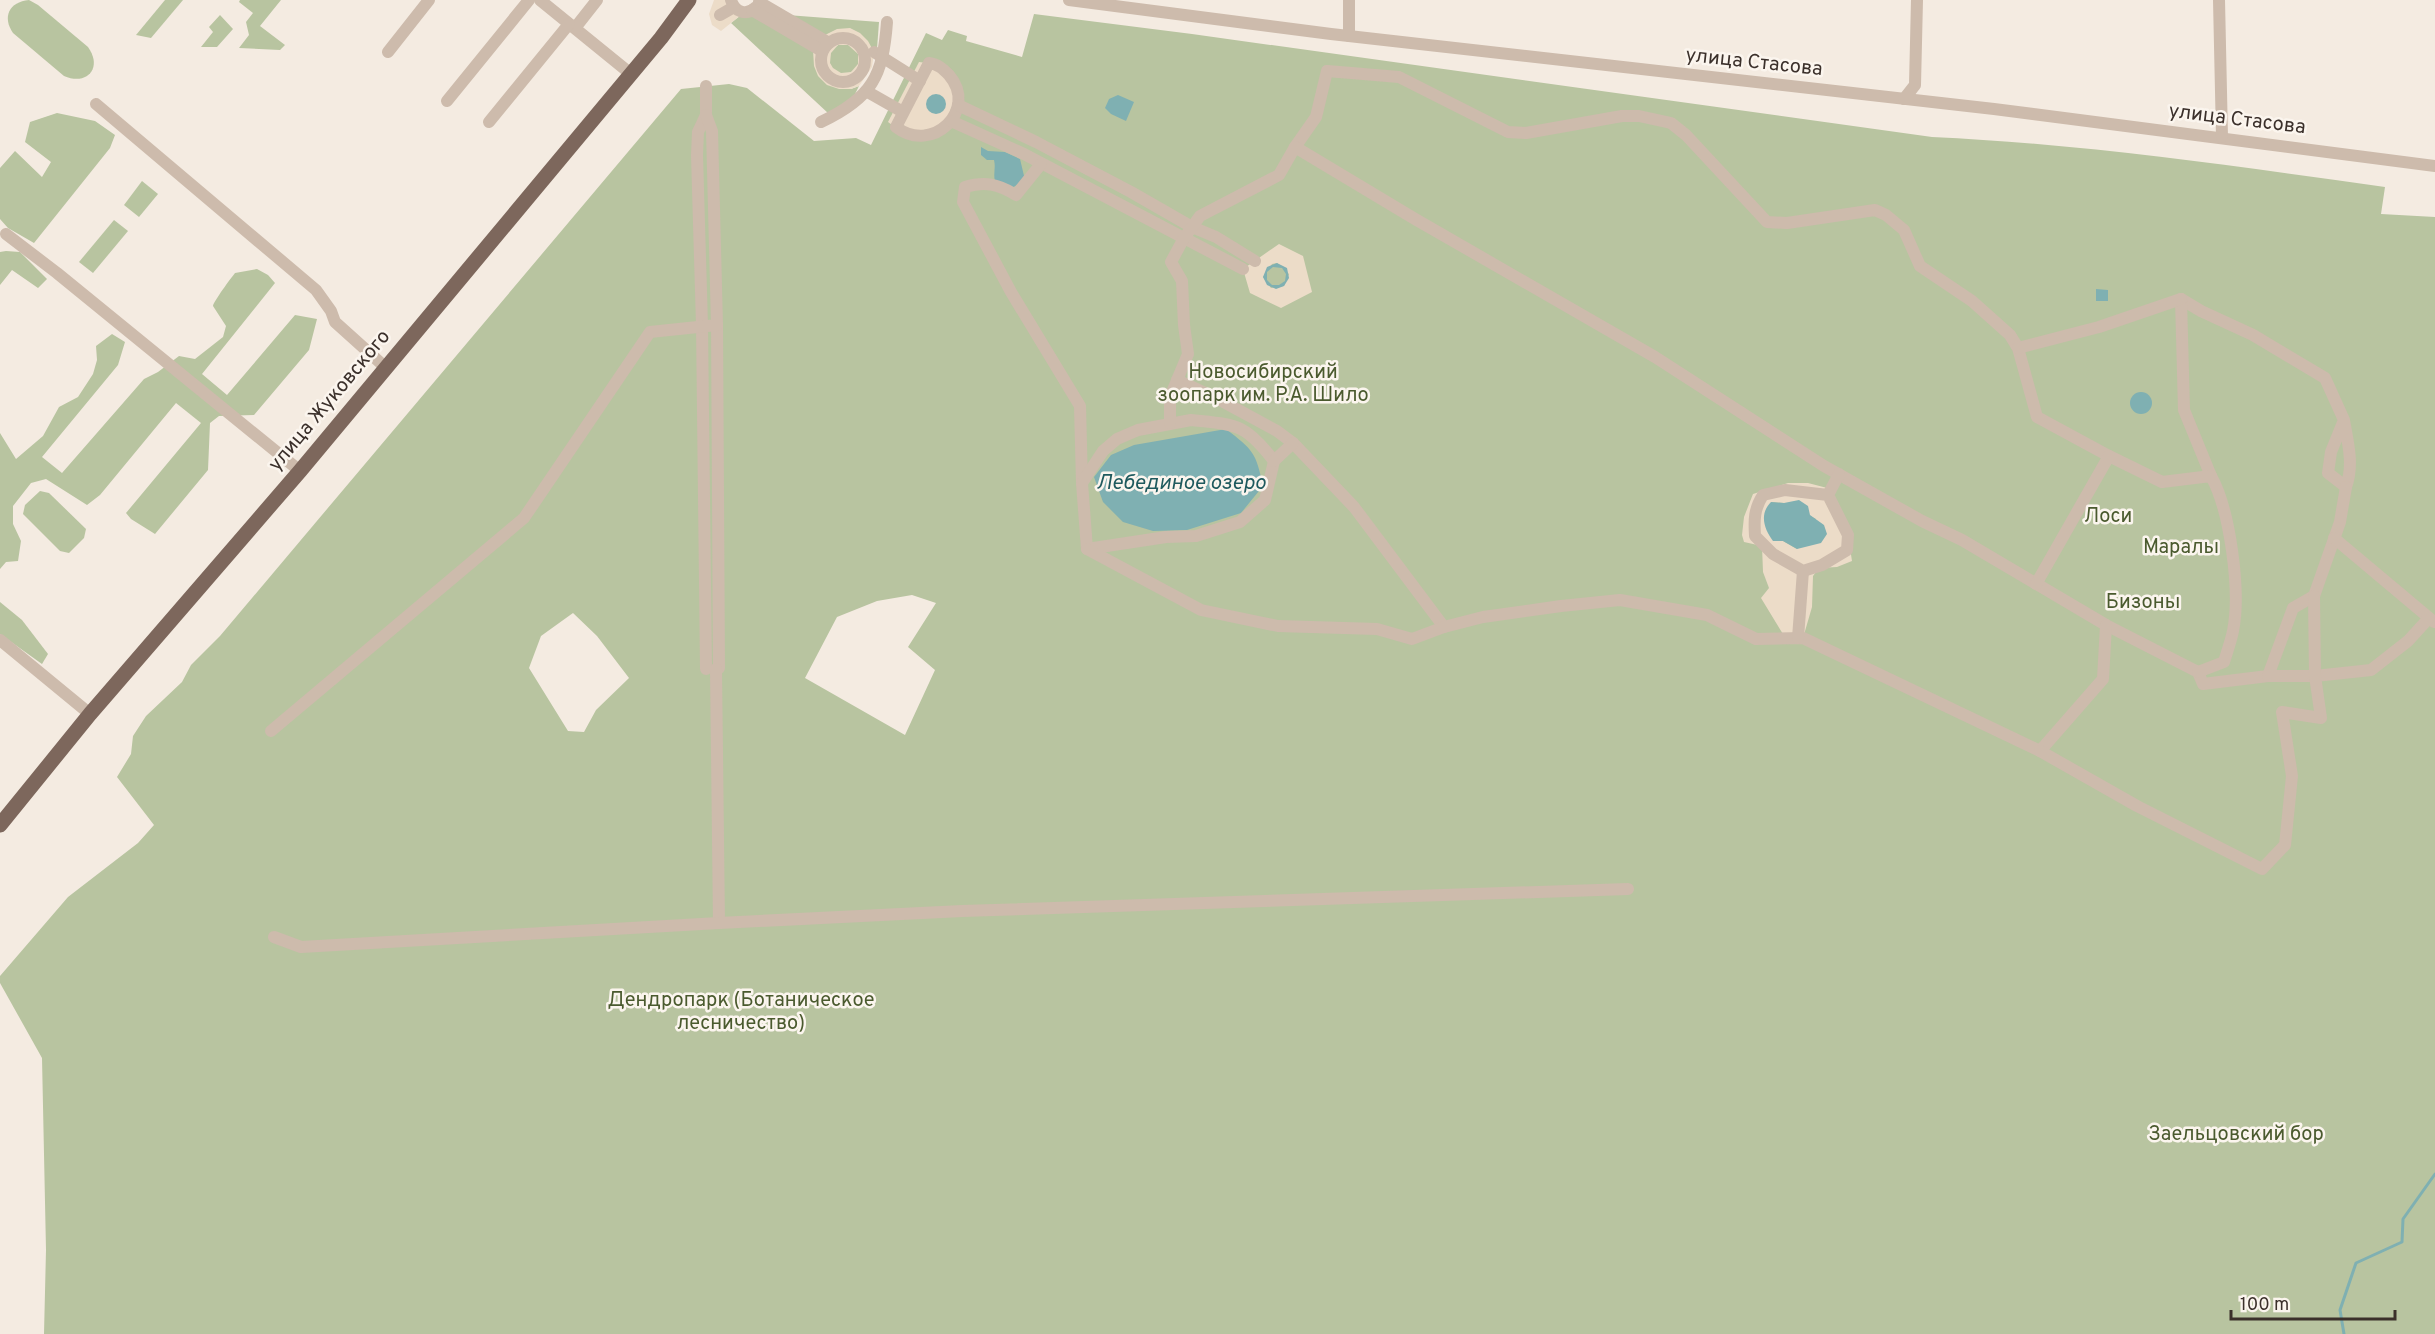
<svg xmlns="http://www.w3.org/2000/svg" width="2435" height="1334" font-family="Overpass,sans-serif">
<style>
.green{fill:#b8c4a0;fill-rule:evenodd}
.plaza{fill:#ecdcc8;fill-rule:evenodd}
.water{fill:#7fb0b2;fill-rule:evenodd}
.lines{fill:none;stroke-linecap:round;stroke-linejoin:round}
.stream{stroke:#7fb0b2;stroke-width:3}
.minor{stroke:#cdbbac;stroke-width:12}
.major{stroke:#7d675c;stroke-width:15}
.labels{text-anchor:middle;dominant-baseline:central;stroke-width:5;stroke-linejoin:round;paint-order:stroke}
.street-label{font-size:20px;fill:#3b302b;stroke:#fbf5ee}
.park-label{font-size:20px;fill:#4a5a2e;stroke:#fbf5ee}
.water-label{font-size:21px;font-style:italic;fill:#1f5a5e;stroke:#fbf5ee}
</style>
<rect width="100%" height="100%" fill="#f4ebe1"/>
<g class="green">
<path d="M29,0L38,5L88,47C103,68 87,86 64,76L13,33C2,17 9,2 29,0Z"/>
<polygon points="165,0 183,0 151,38 136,35"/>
<polygon points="240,0 281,0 260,26 285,45 280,50 239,48 249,35 246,22 253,13 239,2"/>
<path d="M1034,14L1192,34L1932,137C2084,144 2234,166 2385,187L2381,214L2435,217V1334H44L46,1250L42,1058L0,983V976L68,897L138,843L154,825L117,777L131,754L133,736L146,716L182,682L191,665L220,636L681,89L729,84L747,88L814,141L856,138L871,145L926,33L942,40L948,30L967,36L966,41L1022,57ZM912,595L936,603L908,647L935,670L905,735L805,678L837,617L877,601ZM573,613L597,636L629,678L596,710L584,732L568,731L529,668L541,636Z"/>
<polygon points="220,15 233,29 217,47 201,47 213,32 209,27"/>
<polygon points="741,15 755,16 813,51 851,89 859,86 853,98 829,114 731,23"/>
<polygon points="787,15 879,22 877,49 823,36"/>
<circle cx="844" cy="59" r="15"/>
<polygon points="57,113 95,121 115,135 110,148 34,243 8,228 0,219 0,168 15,151 42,177 51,162 25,142 30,122"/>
<polygon points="142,181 158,194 139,217 124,205"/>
<polygon points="114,220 128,231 93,273 79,262"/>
<polygon points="6,251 20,252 47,279 38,288 12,270 0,285 0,252"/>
<path d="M257,269L268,275L275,283L202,374L227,395L295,315L317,319L309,350L254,415L219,416L210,423L208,470L155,534L131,519L126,513L201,423L176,403L100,495L87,505L46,479L31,483L13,506V524L21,541L18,561L6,562L0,569V433L16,459L43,436L59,407L78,397L93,374L97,360L96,346L112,334L125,342L118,365L42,457L62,473L144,379L158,372L179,356L195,359L223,337L226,326L213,306C214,301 231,278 235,273Z"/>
<polygon points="40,491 49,493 86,529 84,538 69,553 60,551 23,514 25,505"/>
<polygon points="0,602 22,620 48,654 42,664 0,634"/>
</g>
<g class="plaza">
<path d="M714,0H736L738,6L823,36L837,29L850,28L860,33L868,41L874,52L872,67L859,86L851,89H839L827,85L818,76L814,66L813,50L755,16L741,15L721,31L712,25L709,14ZM838,45H848L858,54V64L851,72L841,73L833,68L830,63L831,53Z"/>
<polygon points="919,62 935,64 958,91 943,129 900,131 888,122"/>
<path d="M1279,244L1303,256L1312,292L1281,308L1250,293L1243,269ZM1277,263L1289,274L1284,286L1271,288L1263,277L1272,264Z"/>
<path d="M1788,483H1808L1831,489L1848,535L1852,561L1837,567L1819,568L1813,576L1812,607L1803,638L1786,639L1761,598L1769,588L1763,572L1762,546L1744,542L1742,535L1744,517L1753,494ZM1771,502L1784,503L1816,519L1797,549L1783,541L1773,540Z"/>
</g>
<g class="water">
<circle cx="936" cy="104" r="10"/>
<polygon points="1118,95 1134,102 1126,121 1111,114 1105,108 1109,99"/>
<path d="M981,147L988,151L1005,152L1020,159L1025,180L1012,188L995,181C993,173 996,168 994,160H987L981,155Z"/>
<path d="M1277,263L1287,268L1289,278L1284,286L1276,289L1267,285L1263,277L1267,267ZM1273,267L1282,268L1286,274L1285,281L1279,285H1272L1267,280V272Z"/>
<polygon points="2096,289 2108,290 2108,301 2096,301"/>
<circle cx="2141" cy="403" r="11"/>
<path d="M1226,429C1253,450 1256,452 1263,486L1241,513L1187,530L1153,531L1123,522L1103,502L1094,477L1111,455L1134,445Z"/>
<path d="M1799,500L1808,506L1810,515L1824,525L1827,534L1821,543L1797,549L1783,541H1773C1764,529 1759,514 1771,502L1784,503Z"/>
</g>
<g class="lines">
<polyline class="stream" points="2344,1334 2340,1310 2356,1263 2402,1242 2403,1219 2435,1174"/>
<g class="minor">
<polyline points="540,0 631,74"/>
<path d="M731,0C735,13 747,16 756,7"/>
<polyline points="1069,0 1331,34 1994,109 2435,166"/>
<polyline points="1349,0 1349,36"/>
<polyline points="2219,0 2222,137"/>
<polyline points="759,2 829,43"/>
<polyline points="752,10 822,51"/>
<polyline points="720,15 734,7"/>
<polyline points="575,28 597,0"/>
<circle cx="843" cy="60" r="22"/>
<polyline points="388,52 429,0"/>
<polyline points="874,52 920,81"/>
<path d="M929,63C938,64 943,69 949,75C979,110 932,155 896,127Z"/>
<polyline points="866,91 903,112"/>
<polyline points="1904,99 1915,85 1917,0"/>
<polyline points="447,101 529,0"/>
<polyline points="96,104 316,290 331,311 335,322 385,367"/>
<polyline points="958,105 1036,142 1131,192 1192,227 1216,237 1255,261"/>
<polyline points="951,121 1024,154 1243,269"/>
<polyline points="489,122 569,24"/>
<path d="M821,122C872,98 883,76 887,22"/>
<polyline points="1295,147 1316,117 1327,71 1399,77 1508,132 1526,133 1622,116 1639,116 1671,123 1686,135 1767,222 1787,223 1875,210 1886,215 1904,230 1920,266 1972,301 2010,335 2018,348 2037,417 2109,456"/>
<path d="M1041,164L1016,195C998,184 985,181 965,187L963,202L1011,292L1080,406L1082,483"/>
<polyline points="6,234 57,273 300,471"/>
<path d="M2181,299L2201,311L2253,335L2325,378L2344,420L2331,452L2328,473L2346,487C2354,465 2348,443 2344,420"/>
<polyline points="2181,299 2184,410 2211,476"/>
<polyline points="717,325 719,668"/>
<polyline points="2018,348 2099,327 2181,299"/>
<polyline points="1177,380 1218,399 1277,431 1293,443 1354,507 1444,627"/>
<path d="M1191,420C1237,425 1245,423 1274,461L1265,500L1240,522L1196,536L1166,537L1087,549L1082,483L1103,451L1117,439L1138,430Z"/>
<polyline points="1170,423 1170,397 1188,354 1184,325 1182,281 1171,262 1184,238 1200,216 1279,175 1295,147 1415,219 1655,357 1824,466 1922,521 1962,540 2106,625 2198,672 2203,684 2268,676 2293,608 2314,596 2340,522 2346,487"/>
<polyline points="1274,461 1293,443"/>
<path d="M1828,495L1785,490L1763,495C1754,509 1754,520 1755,536L1773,554L1803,571L1822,565L1847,550L1848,535L1828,495L1839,474"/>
<polyline points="2334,538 2434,622"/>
<polyline points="1087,549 1201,610 1278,626 1377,629 1412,639 1444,627 1483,617 1561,606 1620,600 1707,615 1756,639 1803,638 2040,751 2103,679 2106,625"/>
<path d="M2036,584L2109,456L2162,482L2211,476C2230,510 2241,591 2233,631C2231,641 2227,652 2224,662L2198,672"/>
<polyline points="1798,638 1803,571"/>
<polyline points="0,640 90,714"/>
<polyline points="706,669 702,325 697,155 698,132 706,115 706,86"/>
<polyline points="716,669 719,923"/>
<polyline points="2268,676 2315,676 2371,670 2408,641 2429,618"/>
<polyline points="271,731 524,518 650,332 717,325 712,131 706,115"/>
<polyline points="2040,751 2137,806 2262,869 2285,845 2292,776 2282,712 2321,718 2315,676 2314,596"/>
<polyline points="274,937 301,947 719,923 962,911 1628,889"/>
</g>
<polyline class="major" points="0,825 90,714 300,471 661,38 689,0"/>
</g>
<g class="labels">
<g class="street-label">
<text transform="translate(1754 63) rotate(6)">улица Стасова</text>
<text transform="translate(2237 120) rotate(7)">улица Стасова</text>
<text transform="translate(330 401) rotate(-50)">улица Жуковского</text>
</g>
<g class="park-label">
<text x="1263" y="373">Новосибирский<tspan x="1263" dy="23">зоопарк им. Р.А. Шило</tspan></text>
<text x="2108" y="517">Лоси</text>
<text x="2181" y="548">Маралы</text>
<text x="2143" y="603">Бизоны</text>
<text x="741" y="1001">Дендропарк (Ботаническое<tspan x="741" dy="23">лесничество)</tspan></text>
<text x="2236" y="1135">Заельцовский бор</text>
</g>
<g class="water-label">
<text x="1181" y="483">Лебединое озеро</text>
</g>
</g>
<path d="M2231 1310v9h164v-9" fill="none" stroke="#3b302b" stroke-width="3"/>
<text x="2240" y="1310" font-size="18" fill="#3b302b" stroke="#fbf5ee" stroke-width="4.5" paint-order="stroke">100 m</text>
</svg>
